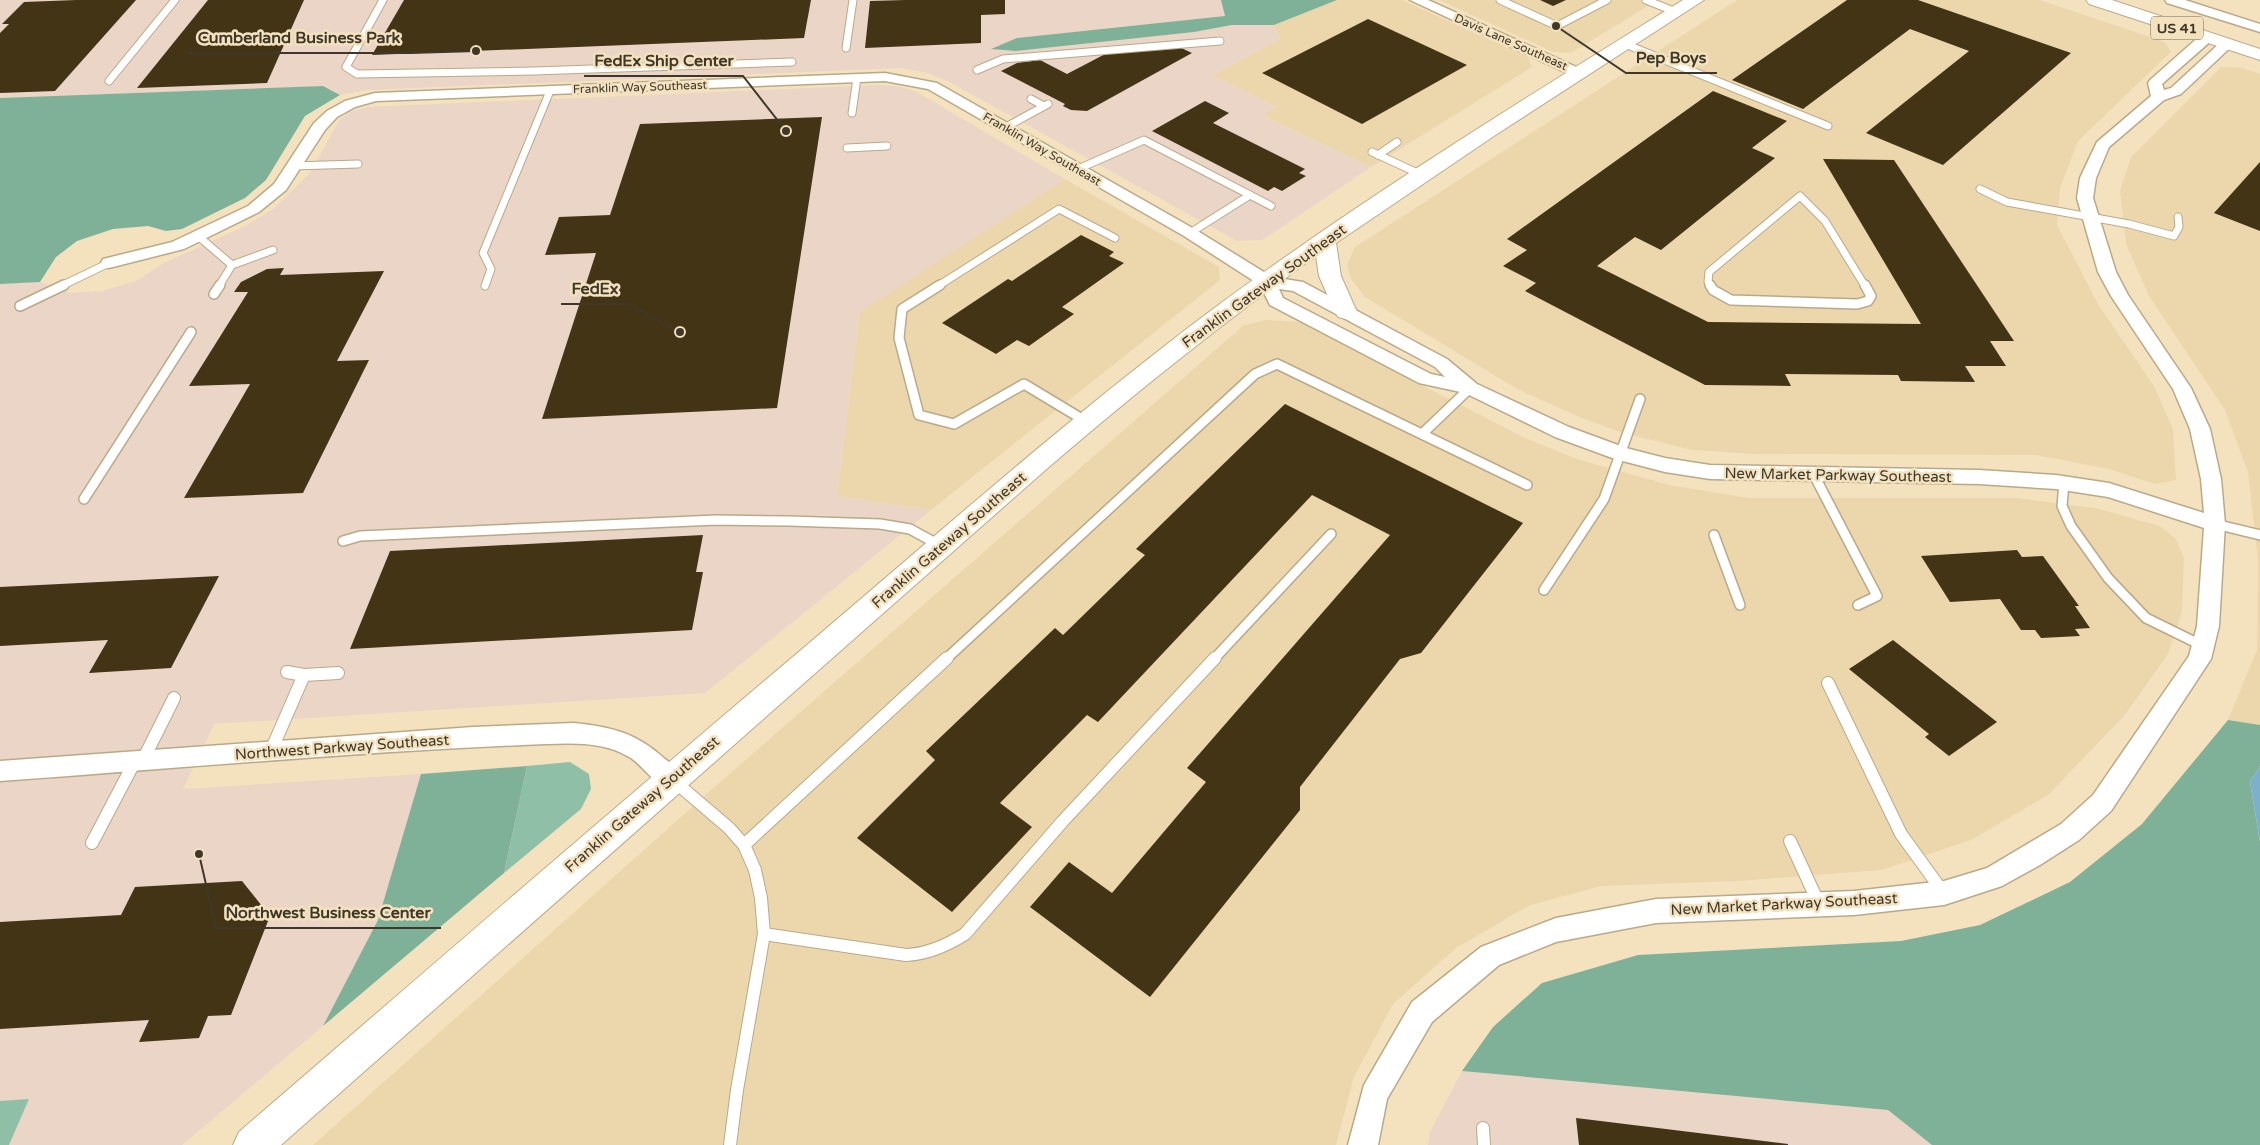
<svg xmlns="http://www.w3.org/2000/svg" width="2260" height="1145" font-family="'Varela Round',sans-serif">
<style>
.built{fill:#ecd7ad}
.industrial{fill:#ead5c7}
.green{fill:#90bfa8}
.forest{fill:#7fb199}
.water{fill:#7fb0cb}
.building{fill:#433416}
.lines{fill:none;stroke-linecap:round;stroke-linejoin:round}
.lane-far2-casing{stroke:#baa988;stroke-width:9}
.lane-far1-casing{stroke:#baa988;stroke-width:12}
.lane-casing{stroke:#baa988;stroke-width:14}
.street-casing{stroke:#baa988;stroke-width:3}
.secondary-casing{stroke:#baa988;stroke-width:2}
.primary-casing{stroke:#baa988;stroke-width:2}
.lane-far2{stroke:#fff;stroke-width:7}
.lane-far1{stroke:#fff;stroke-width:9}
.lane{stroke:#fff;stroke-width:12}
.street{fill:#fff;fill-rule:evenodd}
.secondary{fill:#fff;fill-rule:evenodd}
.primary{fill:#fff;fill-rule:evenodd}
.labels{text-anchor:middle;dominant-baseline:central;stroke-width:5;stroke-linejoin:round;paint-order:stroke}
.far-street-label{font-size:12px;fill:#3f382a;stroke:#f4e2bf}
.shield{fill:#f4e2bf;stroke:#756b57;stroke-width:1}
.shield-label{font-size:14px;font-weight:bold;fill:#3f382a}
.street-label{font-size:15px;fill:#3f382a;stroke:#f4e2bf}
.leader{fill:none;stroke:#3f382a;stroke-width:2}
.callout-dot{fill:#3f382a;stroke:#f4e2bf;stroke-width:2}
.callout-label{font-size:16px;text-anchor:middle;font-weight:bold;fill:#3f382a;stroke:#f4e2bf;stroke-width:5;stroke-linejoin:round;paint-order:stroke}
</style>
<rect width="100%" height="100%" fill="#f4e2bf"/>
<g class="built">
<polygon points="1337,0 1402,0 1528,57 1532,67 1371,167 1261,115 1276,107 1212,75 1280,39 1274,25"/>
<polygon points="1439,0 1658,0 1571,53 1553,52"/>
<polygon points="1737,0 2040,0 2165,42 2171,52 2078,141 2060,188 2057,225 2099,306 2154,386 2173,429 2176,480 2155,484 2109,469 2036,455 1755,454 1692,450 1623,433 1584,419 1517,389 1365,297 1351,279 1347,265 1355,247"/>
<polygon points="2221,67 2243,68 2260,74 2260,725 2228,720 2257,650 2258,561 2248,472 2225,410 2149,296 2126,244 2120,191 2131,157"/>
<polygon points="1065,179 1219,267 1220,280 931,510 837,496 860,311"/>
<polygon points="1267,320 1299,322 1523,437 1577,459 1669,485 1749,498 2016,498 2095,508 2160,526 2176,539 2184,558 2182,612 2168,654 2124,716 2048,795 1971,840 1882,870 1739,881 1602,886 1530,905 1456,948 1393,1004 1354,1077 1336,1145 313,1145 727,776 1244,325"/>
</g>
<g class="industrial">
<polygon points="0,0 1221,0 1225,16 1017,38 1016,51 1194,32 1232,25 1274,25 1280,39 1212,75 1276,107 1262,116 1371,167 1262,240 1237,241 948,81 928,73 902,68 367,90 340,95 323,86 0,98"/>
<polygon points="877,85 896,86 915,91 1065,179 860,312 837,496 931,510 705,693 214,724 183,789 421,774 378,920 323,1026 182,1145 9,1145 29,1099 0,1101 0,284 40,282 70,293 102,291 136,281 162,264 245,226 273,209 310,173 340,119 352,111 368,107"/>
<polygon points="1462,1071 1888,1110 1932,1145 1428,1145 1430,1132"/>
</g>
<g class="green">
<polygon points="570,762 589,774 591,789 581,809 504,873 527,766"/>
<polygon points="29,1099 9,1145 0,1145 0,1101"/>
</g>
<g class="forest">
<polygon points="1221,0 1337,0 1274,25 1232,25 1194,32 1016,51 991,49 1017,38 1225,16"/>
<polygon points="323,86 340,95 305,116 266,180 245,198 182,229 166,231 148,226 113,229 77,241 56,257 40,282 0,284 0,98"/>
<polygon points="2228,720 2260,725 2260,766 2250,782 2260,842 2260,1145 1932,1145 1888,1110 1462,1071 1493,1027 1542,983 1638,955 1901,941 1980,925 2070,882 2142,824"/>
<polygon points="527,766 504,873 323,1026 378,920 421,774"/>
</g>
<polygon class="water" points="2260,766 2260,842 2250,782"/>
<g class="building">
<polygon points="76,0 136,0 55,91 0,93 0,33 9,24 2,24 24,2"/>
<polygon points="208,0 304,0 267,83 137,88"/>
<polygon points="404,0 811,0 804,38 372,55"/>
<polygon points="905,0 1005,0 1005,14 981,15 981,43 865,48 870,1"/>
<polygon points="1540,0 1566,0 1553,6"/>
<polygon points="1847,0 1918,0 2071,53 1943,165 1866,133 1969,51 1910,29 1803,109 1732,80"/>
<polygon points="1368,19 1467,65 1362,124 1262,73"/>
<polygon points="1177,46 1192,53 1087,111 1071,110 1063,106 1065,104 1001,71 1017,63 1040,60 1067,74 1109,52"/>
<polygon points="1713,91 1787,121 1752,148 1775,158 1661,250 1635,237 1597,266 1708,322 1921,324 1823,159 1894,160 2014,341 1990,341 2006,366 1965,366 1975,382 1901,381 1898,375 1785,374 1791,386 1705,385 1525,291 1536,283 1503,266 1527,250 1507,239"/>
<polygon points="1205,101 1229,113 1213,123 1305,169 1299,173 1306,176 1282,191 1274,187 1268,191 1152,131"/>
<polygon points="822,117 777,408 542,419 596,253 545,255 559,217 610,215 640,124"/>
<polygon points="2260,162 2260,231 2214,213"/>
<polygon points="1081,235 1114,252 1109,256 1124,263 1062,307 1074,314 1029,346 1017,340 996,354 942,323 1008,279 1012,281"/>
<polygon points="284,268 280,275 384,271 337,361 369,360 303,493 184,498 250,384 189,386 248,292 234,292 241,282 267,269"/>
<polygon points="1285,404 1523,523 1421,653 1400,659 1300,787 1300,810 1150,997 1030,907 1069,862 1112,893 1206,782 1187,768 1390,535 1312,495 1098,722 1087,715 1000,803 1032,827 952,912 857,838 935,760 926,751 1055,628 1063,635 1145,555 1136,549"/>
<polygon points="703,535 696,572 703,572 692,630 350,649 390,551"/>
<polygon points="2017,550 2022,557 2043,556 2079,606 2075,606 2090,628 2075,629 2080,636 2041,638 2035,630 2021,630 2000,599 1950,602 1921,556"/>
<polygon points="219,576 171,668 89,673 108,640 0,646 0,587"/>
<polygon points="1893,640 1997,722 1949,756 1925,737 1929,734 1849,669"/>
<polygon points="242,881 270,916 231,1015 208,1016 199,1038 139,1042 149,1020 0,1029 0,922 121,915 135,887"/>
<polygon points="1576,1118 1788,1144 1788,1145 1579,1145"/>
</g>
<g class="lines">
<g class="lane-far2-casing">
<g id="lane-far2">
<polyline points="383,0 346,67 357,74 534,71 792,62"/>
<polyline points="1500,0 1557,26 1607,0"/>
<polyline points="1646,0 1676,12"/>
<polyline points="1625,44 1828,126"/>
<polyline points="846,48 853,0"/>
<polyline points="977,70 1003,59 1220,41"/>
<polyline points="109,81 175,0"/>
<polyline points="1031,99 1044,106"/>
<polyline points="852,113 857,78"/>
<polyline points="1004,128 1048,104"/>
<polyline points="847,148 887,146"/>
<polyline points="1372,152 1422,175"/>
<polyline points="1378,155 1397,142"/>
<polyline points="293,166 358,164"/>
<polyline points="1078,169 1144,140 1271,206"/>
<polyline points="1980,189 2007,202 2129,224 2174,236 2179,227 2178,217"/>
<polyline points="1190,233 1250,195"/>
<polyline points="198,236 232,265"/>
<polyline points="61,286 109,263"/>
<polyline points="219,286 232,265 273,250"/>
<polyline points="485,286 491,269 483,253 550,91"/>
<polyline points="938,286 1059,209 1115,238"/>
<polyline points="1711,286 1708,282 1709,272 1800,196 1825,221 1865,286"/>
</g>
</g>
<g class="lane-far1-casing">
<g id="lane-far1">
<polyline points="940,285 902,309 899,338 919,415 954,424 1024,384 1087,422"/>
<polyline points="1710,285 1713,290 1731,300 1857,304 1868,301 1871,296 1865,285"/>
<polyline points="214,294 220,285"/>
<polyline points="20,306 64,285"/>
<polyline points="1422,434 1470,388"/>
<polyline points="1814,475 1877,596 1858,605"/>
<polyline points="2064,483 2062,506 2071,526 2108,578 2146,618 2203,646"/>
<polyline points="84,499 191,332"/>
<polyline points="2215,524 2260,535"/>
<polyline points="1714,535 1740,605"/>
<polyline points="343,541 360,536 716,520 789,521 880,524 910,529 941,546"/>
<polyline points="1544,590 1604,499 1640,399"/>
<polyline points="946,659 1255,374 1277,364 1527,485"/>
<polyline points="1214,659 1331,534"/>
</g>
</g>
<g class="lane-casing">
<g id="lane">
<polyline points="287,672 304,675 338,673"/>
<polyline points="1828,683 1901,834 1943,892"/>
<polyline points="270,753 304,675"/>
<polyline points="142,762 174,698"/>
<polyline points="674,781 729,828 744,845 755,870 761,898 764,934 737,1090 730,1145"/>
<polyline points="1790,841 1819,904"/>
<polyline points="92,843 134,763"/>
<polyline points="744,845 947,658"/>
<path d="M764,934L906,955C928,954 946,946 965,934L1062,822L1215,658"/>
<polyline points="1483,1128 1484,1145"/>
</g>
</g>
<g class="street-casing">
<g id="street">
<polygon points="1410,0 1428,0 1583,70 1585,73 1583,76 1573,76"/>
<polygon points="2165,0 2185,0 2260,24 2260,32 2167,3"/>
<path d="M2207,33L2214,37L2212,40L2162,84L2164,90L2171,88L2222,41L2227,40L2234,44L2181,94L2164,100L2109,147L2096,178L2093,198L2116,272L2128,295L2191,388L2210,429L2221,479L2225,524L2219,626L2211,659L2111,811L2079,840L2040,865L2002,886L1944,905L1854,915L1656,923L1556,942L1499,965L1432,1022L1387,1099L1378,1145H1348L1364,1085L1412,1002L1481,947L1556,918L1656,899L1854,891L1944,881L1987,868L2061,824L2093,795L2189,656L2197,626L2204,528L2108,497L2056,489L1979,484L1710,479L1665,472L1615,459L1555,437L1465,393L1419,383L1270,305L1260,285L1184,236L928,89L885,81L376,101L355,107L337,117L325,130L286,190L259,212L184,249L109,268L103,267L101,263L103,259L172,242L248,206L274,184L314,123L327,111L345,101L375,93L885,73L937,83L1196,230L1272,277L1303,282L1447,359L1477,384L1569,427L1626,448L1665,458L1710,465L1979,470L2056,475L2109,483L2204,513L2201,479L2190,429L2173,389L2111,296L2098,272L2077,198L2080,178L2097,142L2151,96L2148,83L2150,80L2202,34ZM1279,289L1293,291L1435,367L1445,377L1431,374L1283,298Z"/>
<path d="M574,723C613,727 636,733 665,759C673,765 679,770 683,779L680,786C659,794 647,769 631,758C605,742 576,743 547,744C364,751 182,768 0,781V761L473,727Z"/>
</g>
</g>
<g class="secondary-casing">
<path id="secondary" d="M1683,0H1704L1494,136L1336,243L1341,276L1357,312L1354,317L1346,319L1338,317L1335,312L1319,276L1316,256C1221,324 1130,397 1042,473L281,1145H233L239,1132C430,967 621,802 814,639C943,529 1070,417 1205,315C1358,201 1521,101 1683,0Z"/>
</g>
<g class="primary-casing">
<polygon id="primary" points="2086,0 2112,0 2260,49 2260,60 2089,4"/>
</g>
<use href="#lane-far2" class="lane-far2"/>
<use href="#lane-far1" class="lane-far1"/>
<use href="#lane" class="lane"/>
<use href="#street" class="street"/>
<use href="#secondary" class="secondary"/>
<use href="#primary" class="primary"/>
</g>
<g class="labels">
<g class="far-street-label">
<text transform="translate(1511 42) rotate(24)">Davis Lane Southeast</text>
<text transform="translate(640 87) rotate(-2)">Franklin Way Southeast</text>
<text transform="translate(1042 149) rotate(30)">Franklin Way Southeast</text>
</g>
<rect class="shield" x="2151" y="16.5" width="52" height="23" rx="4"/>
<g class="shield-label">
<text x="2177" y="28">US 41</text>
</g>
<g class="street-label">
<text transform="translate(1264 286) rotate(-36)">Franklin Gateway Southeast</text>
<text transform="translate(1838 475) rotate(1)">New Market Parkway Southeast</text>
<text transform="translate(949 540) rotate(-41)">Franklin Gateway Southeast</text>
<text transform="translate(342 747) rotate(-4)">Northwest Parkway Southeast</text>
<text transform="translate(642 804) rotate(-41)">Franklin Gateway Southeast</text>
<text transform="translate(1784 904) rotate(-3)">New Market Parkway Southeast</text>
</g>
</g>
<path class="leader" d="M476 51L410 53H187M1556 26L1626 73H1717M786 131L743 76H584M680 332L628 304H561M199 854L216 928H441"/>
<g class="callout-dot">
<circle cx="476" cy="51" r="5"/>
<circle cx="1556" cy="26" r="5"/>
<circle cx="786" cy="131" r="5"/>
<circle cx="680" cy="332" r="5"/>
<circle cx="199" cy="854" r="5"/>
</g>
<g class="callout-label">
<text x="299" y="43">Cumberland Business Park</text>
<text x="1671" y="63">Pep Boys</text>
<text x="664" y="66">FedEx Ship Center</text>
<text x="595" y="294">FedEx</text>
<text x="328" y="918">Northwest Business Center</text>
</g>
</svg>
